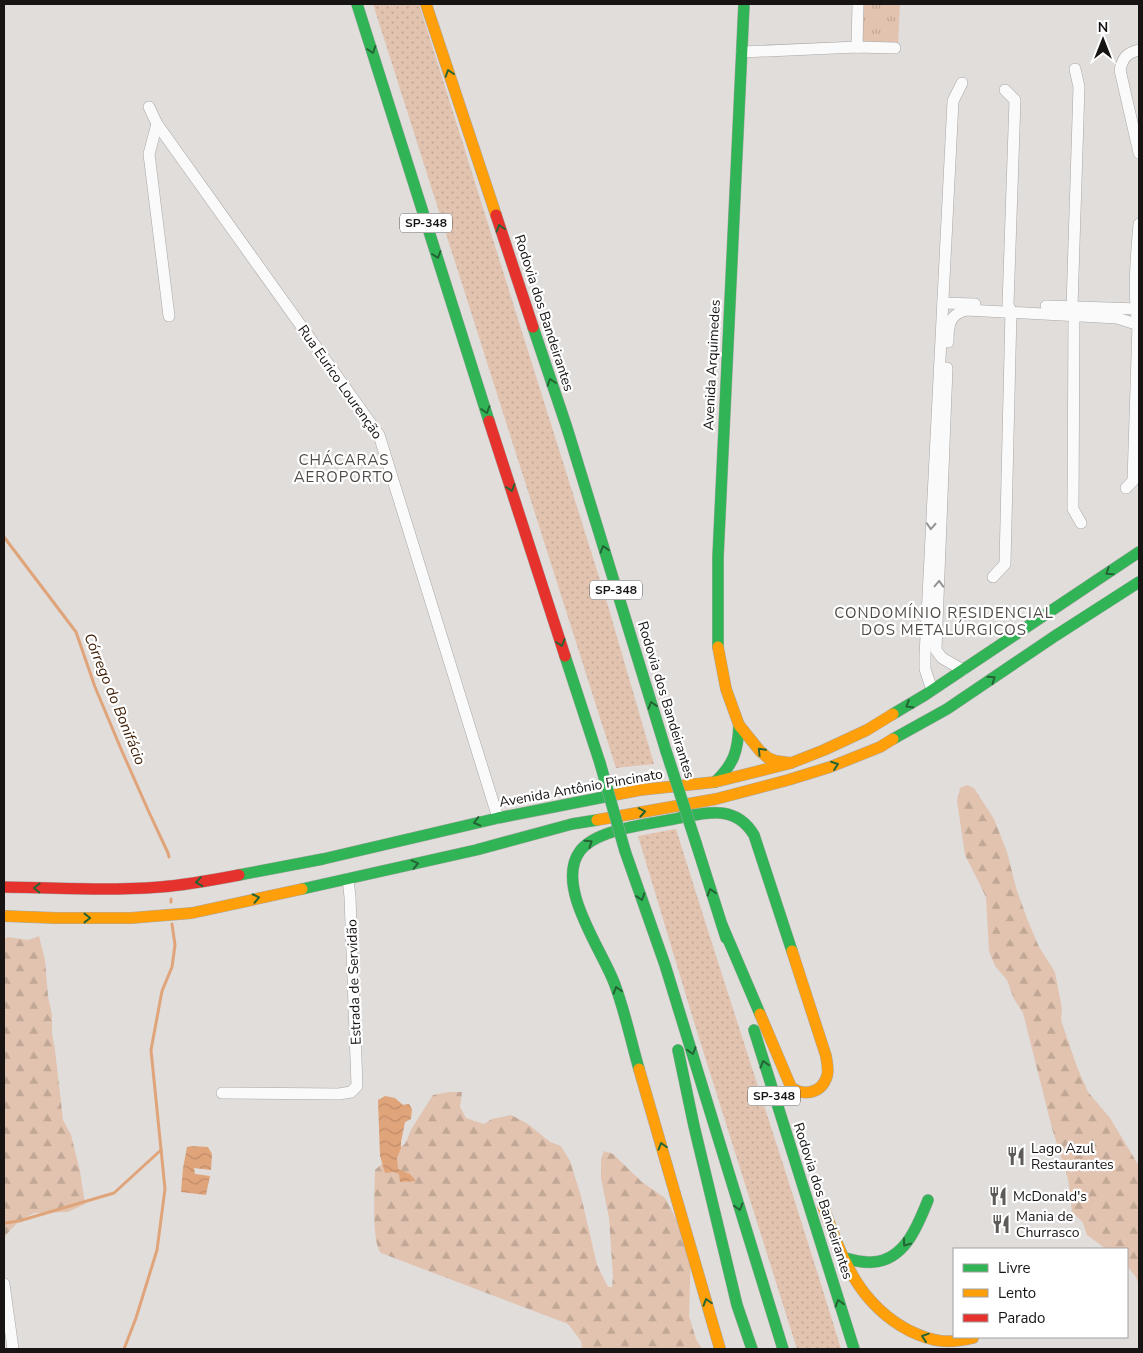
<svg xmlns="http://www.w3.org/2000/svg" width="1143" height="1353" font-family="'Nunito Sans',sans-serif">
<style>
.grass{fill:url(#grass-dots)}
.forest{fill:url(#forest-firs)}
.park{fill:url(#park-tufts)}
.water{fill:url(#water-waves)}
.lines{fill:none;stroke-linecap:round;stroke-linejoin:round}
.stream{stroke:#e0a47b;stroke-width:3}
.street-casing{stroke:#a8a6a5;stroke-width:12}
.fast-casing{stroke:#a8a6a5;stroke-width:12}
.slow-casing{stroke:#a8a6a5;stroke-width:12}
.jam-casing{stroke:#a8a6a5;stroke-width:12}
.street{stroke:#fafafa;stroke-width:11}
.fast{stroke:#30b455;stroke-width:11}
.slow{stroke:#ff9f0a;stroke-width:11}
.jam{stroke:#e5322d;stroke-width:11}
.fast-bridge-casing{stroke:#96a9a5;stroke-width:12;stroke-linecap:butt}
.fast-bridge{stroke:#30b455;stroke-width:11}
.oneway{stroke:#246434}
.oneway2{stroke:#949292}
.labels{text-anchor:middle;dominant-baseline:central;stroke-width:4.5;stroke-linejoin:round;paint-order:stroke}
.shield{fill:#fff;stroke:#5d5a5a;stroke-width:1}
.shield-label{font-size:12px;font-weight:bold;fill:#171413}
.street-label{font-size:14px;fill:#171413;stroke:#fff}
.poi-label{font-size:14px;fill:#171413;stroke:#fff;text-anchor:start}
.neighbourhood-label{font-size:15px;letter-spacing:1px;fill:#504a47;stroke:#fff}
.water-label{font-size:15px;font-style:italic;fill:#412007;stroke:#fff}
</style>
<defs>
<pattern id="grass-dots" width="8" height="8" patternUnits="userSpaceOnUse" patternTransform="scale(1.25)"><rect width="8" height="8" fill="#e2c3b0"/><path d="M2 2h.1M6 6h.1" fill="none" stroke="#c1a796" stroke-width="1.8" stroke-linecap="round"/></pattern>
<pattern id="forest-firs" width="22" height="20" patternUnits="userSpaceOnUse" patternTransform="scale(1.25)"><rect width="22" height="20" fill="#e2c3b0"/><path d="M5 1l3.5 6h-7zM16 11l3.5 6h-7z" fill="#c1a796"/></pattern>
<pattern id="park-tufts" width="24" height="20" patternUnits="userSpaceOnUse" patternTransform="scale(1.25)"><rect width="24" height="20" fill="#e2c3b0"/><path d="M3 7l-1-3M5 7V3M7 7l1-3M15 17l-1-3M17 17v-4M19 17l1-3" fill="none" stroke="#c1a796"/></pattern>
<pattern id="water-waves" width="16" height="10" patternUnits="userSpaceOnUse" patternTransform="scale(1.25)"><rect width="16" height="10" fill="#e0a47b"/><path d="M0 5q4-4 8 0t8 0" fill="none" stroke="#bf8c69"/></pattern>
</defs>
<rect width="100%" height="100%" fill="#e0dddb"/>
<g class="grass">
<polygon points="373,4 419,4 606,599 654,764 616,768"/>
<path d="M676,829C730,1003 788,1175 841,1349H797L694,1022L638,836Z"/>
</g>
<g class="forest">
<polygon points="967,785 974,788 994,819 1007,852 1016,888 1028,921 1039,947 1055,972 1062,1009 1061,1020 1077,1067 1088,1092 1110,1118 1139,1166 1139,1285 1136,1277 1127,1266 1127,1249 1106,1249 1087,1235 1083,1223 1072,1211 1068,1179 1052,1128 1023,1013 1014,999 1007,980 995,966 989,951 986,897 965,855 957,801 960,788"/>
<polygon points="39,936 45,960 48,996 52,1015 52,1033 55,1050 63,1120 71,1135 80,1171 85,1204 68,1212 34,1213 19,1221 4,1237 4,939 8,937 28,940"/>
<path d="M449,1092H462L460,1107L466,1118L484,1124L492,1119L511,1115L528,1124L550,1142L561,1146L570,1161L581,1196L597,1265L608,1287H612L613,1277L609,1218L601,1178V1159L604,1151L613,1154L642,1182L665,1198L672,1211L691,1249L689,1316L696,1339L702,1349H582L581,1341L568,1324L381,1253C371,1242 375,1187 375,1170L389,1157L405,1144L412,1128L433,1095Z"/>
</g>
<polygon class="park" points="858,4 900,4 898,45 857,47"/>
<g class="water">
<polygon points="385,1096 395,1098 403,1105 409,1104 412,1109 411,1119 405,1122 401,1142 401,1148 397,1158 398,1169 410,1174 416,1181 400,1182 399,1174 393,1172 385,1173 380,1156 378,1100"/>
<polygon points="192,1146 208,1147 212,1154 211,1170 194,1168 195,1174 210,1176 206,1195 181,1192 183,1168 187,1147"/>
</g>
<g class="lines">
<g class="stream">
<polyline points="4,537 76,632 95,687 121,749 148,810 168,853 169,857"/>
<polyline points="171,899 171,902"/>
<polyline points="5,1223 19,1221 114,1193 161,1150"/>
<polyline points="124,1349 136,1318 157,1250 165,1189 151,1050 162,991 172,967 175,945 172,924"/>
</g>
<g class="street-casing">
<g id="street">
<polyline points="857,47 858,4"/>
<path d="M1139,50C1127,53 1123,57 1120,70L1139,153"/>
<polyline points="742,52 857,47 895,48"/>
<polyline points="1075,69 1079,87 1072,307 1074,315 1073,509 1081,523"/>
<polyline points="149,107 157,124 379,435 498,818"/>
<polyline points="157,124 149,154 169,316"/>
<polyline points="943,303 975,304"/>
<polyline points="1046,306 1139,309"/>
<path d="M948,342C948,325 949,314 967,310L1117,318L1139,325"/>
<polyline points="947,368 936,650 942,658 963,670"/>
<path d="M1126,488L1133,481L1138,325C1133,292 1136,258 1139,224"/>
<polyline points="993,577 1005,564 1011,311 1008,305 1015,100 1005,90"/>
<polyline points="932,690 925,669 925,656 953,101 962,83"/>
<polyline points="222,1093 339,1094 351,1092 357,1086 350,897 348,879"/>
<polyline points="4,1284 13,1349"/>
</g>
</g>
<g class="fast-casing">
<g id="fast">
<polyline points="357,4 489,421"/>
<polyline points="533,327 567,428 666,751"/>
<polyline points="718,647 718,557 744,4"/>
<polyline points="565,656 600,763"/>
<polyline points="893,714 925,695 1139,552"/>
<polyline points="893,739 947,709 1055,636 1139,582"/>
<path d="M715,782C734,764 738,751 739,725"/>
<polyline points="696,843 726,938"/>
<polyline points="625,851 665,965 783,1349"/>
<polyline points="239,875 323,859 498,818 614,795"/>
<polyline points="302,889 476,850 572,824 597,820"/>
<polyline points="722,925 760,1014"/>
<polyline points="754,1030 854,1349"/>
<polyline points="678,1050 694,1126 737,1305 752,1349"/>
<path d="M639,1069C631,1041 625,1012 615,985C603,951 554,886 580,851C597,828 653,824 679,818C709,812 736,805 754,835L792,951"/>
<path d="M842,1257C852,1260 862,1263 873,1262C905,1260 918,1225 928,1200"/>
</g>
</g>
<g class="slow-casing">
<g id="slow">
<polyline points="426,4 496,215"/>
<polyline points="718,647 726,689 739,725 760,751 768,758 776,761 791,763"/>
<polyline points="614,795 640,790 715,782 791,763 824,750 867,730 893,714"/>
<polyline points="597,820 716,799 788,780 830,767 880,747 893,739"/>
<polyline points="4,916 56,918 131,918 192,913 302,889"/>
<path d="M760,1014L791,1087C804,1097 822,1093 827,1076C829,1070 827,1063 826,1056L792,951"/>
<polyline points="639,1069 720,1349"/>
<path d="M823,1206C842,1258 858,1304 910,1331C933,1342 948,1344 973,1338"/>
</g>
</g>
<g class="jam-casing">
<g id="jam">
<polyline points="496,215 533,327"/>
<polyline points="489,421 565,656"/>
<path d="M4,887C56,888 108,891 160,887C187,885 213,880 239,875"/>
</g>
</g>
<use href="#street" class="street"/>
<use href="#fast" class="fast"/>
<use href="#slow" class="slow"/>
<use href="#jam" class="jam"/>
<g class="fast-bridge-casing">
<g id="fast-bridge">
<polyline points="666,751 696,843"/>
<polyline points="600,763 625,851"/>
</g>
</g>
<use href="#fast-bridge" class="fast-bridge"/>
</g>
<defs><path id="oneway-chevron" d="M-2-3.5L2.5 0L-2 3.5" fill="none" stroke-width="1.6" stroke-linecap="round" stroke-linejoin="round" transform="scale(1.25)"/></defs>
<g class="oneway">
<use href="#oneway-chevron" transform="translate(372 50) rotate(72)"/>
<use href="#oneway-chevron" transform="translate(449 73) rotate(-108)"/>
<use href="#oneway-chevron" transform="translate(500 228) rotate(-108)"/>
<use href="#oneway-chevron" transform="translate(437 255) rotate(72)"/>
<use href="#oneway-chevron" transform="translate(551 382) rotate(-108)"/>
<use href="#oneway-chevron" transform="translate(486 410) rotate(72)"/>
<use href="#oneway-chevron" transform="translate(511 488) rotate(72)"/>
<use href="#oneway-chevron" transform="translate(604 549) rotate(-107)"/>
<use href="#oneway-chevron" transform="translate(1109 572) rotate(147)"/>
<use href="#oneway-chevron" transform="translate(561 643) rotate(72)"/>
<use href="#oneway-chevron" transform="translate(992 679) rotate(-35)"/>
<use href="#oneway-chevron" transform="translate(652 705) rotate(-107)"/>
<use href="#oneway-chevron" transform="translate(909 705) rotate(149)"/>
<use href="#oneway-chevron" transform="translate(761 751) rotate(-134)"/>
<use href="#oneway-chevron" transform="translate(835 765) rotate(-20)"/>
<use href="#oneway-chevron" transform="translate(642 812) rotate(-10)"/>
<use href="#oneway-chevron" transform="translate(477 822) rotate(166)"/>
<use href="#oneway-chevron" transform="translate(589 843) rotate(-35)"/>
<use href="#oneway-chevron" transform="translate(415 864) rotate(-13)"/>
<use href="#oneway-chevron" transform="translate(199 882) rotate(171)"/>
<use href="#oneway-chevron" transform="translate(37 888) rotate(-179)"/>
<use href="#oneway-chevron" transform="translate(711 892) rotate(-107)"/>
<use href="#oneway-chevron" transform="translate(641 897) rotate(71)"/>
<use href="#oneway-chevron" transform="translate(256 898) rotate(-12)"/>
<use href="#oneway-chevron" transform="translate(87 918)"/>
<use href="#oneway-chevron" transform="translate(617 990) rotate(-107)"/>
<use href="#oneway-chevron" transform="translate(692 1051) rotate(73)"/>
<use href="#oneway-chevron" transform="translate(764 1064) rotate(-107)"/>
<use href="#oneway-chevron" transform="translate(662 1146) rotate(-106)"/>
<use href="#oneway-chevron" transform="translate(739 1207) rotate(73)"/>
<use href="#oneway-chevron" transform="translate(906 1243) rotate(127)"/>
<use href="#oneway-chevron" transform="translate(707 1302) rotate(-106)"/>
<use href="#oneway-chevron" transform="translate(839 1303) rotate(-107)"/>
<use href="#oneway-chevron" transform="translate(925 1337) rotate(-161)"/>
</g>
<g class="oneway2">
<use href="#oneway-chevron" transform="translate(931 526) rotate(93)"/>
<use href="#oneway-chevron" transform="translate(939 584) rotate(-88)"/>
</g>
<defs>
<g id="restaurant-bare" transform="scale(1.5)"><path d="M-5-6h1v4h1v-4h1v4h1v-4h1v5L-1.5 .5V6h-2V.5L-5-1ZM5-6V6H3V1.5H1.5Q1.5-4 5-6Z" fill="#5d5a59" stroke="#fff" stroke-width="2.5" paint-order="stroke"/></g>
</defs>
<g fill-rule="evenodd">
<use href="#restaurant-bare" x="1016" y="1156"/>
<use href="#restaurant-bare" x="998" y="1196"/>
<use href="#restaurant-bare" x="1001" y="1224"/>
</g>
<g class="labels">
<g class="shield">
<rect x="400" y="213.5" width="52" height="19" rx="4"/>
<rect x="590" y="580.5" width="52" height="19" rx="4"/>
<rect x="748" y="1086.5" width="52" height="19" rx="4"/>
</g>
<g class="shield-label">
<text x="426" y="223">SP-348</text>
<text x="616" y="590">SP-348</text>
<text x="774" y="1096">SP-348</text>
</g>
<g class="street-label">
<text transform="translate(544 313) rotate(72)">Rodovia dos Bandeirantes</text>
<text transform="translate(712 365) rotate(-87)">Avenida Arquimedes</text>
<text transform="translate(340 382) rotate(55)">Rua Eurico Lourenção</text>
<text transform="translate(666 700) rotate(73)">Rodovia dos Bandeirantes</text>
<text transform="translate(581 788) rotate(-10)">Avenida Antônio Pincinato</text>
<text transform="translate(354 982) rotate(-92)">Estrada de Servidão</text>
<text transform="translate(823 1201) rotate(72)">Rodovia dos Bandeirantes</text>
</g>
<g class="poi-label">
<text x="1031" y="1148">Lago Azul<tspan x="1031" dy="16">Restaurantes</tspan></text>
<text x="1013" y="1196">McDonald's</text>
<text x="1016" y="1216">Mania de<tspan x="1016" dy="16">Churrasco</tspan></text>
</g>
<g class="neighbourhood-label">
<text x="344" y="460">CHÁCARAS<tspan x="344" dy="17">AEROPORTO</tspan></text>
<text x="944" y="613">CONDOMÍNIO RESIDENCIAL<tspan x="944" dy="17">DOS METALÚRGICOS</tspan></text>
</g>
<g class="water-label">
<text transform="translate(115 699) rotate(68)">Córrego do Bonifácio</text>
</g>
</g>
<rect width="1143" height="1353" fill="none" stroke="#171413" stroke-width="10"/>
<rect x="953" y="1248" width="175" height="90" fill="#ffffff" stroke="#a2a1a1"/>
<rect x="963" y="1264" width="25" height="8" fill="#30b455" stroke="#a2a1a1"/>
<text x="998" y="1273" font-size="15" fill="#171413">Livre</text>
<rect x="963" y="1289" width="25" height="8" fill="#ff9f0a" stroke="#a2a1a1"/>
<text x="998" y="1298" font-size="15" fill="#171413">Lento</text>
<rect x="963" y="1314" width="25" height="8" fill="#e5322d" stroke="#a2a1a1"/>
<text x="998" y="1323" font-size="15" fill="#171413">Parado</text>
<g transform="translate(1103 40)" stroke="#ffffff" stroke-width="4" paint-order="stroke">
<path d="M0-4L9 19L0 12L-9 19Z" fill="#171413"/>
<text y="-8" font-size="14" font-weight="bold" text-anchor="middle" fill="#171413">N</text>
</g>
</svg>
